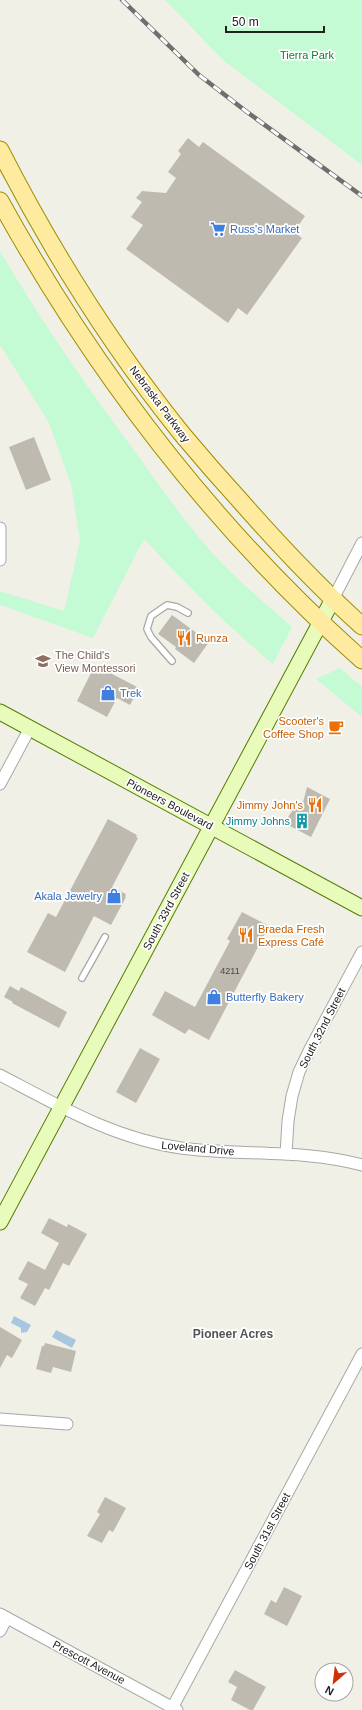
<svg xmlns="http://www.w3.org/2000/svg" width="362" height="1710" font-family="Helvetica,sans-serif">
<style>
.park{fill:#c4fbd5}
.water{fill:#a7c6e0}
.building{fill:#bebab0}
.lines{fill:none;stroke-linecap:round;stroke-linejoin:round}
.service-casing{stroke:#a8a8a8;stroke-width:8}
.minor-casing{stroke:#a8a8a8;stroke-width:13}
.secondary-casing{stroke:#547e02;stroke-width:17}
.primary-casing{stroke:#9e8e00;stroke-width:19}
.service{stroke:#fff;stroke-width:5.5}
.minor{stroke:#fff;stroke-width:11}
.secondary{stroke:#e9fbbb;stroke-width:15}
.primary{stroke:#feeb9f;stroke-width:17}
.rail-casing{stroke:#6f6f6f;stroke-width:4.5}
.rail{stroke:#fff;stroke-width:3;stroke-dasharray:9;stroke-linecap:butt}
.labels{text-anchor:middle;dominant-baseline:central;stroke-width:3.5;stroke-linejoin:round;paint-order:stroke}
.number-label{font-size:9px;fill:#484745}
.park-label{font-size:11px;fill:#098530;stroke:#fff}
.shop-label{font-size:11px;fill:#366cbe;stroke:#fff;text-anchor:start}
.street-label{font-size:11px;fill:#212121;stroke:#fff}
.food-label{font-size:11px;fill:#c56008;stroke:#fff;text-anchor:start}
.education-label{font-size:11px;fill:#785e54;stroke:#fff;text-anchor:start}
.culture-label{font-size:11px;fill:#0d838f;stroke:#fff;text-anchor:end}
.neighbourhood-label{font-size:12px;font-weight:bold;fill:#545454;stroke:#fff}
</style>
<rect width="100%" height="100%" fill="#f1f0e7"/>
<g class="park">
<polygon points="165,0 362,0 362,165 224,61"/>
<path d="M0,251C39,317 82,380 128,442C154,478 179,514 208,548C233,577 263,601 292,627L273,664C227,626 185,583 144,539L93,638L0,605V591L64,611L80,541L71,484L48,421L0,345Z"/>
<polygon points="340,668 362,687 362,717 316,679"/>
</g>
<g class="water">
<polygon points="14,1316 31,1325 27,1332 21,1333 21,1328 11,1323"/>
<polygon points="56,1330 76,1340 72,1348 52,1337"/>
</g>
<g class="building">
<polygon points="188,138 199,147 203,142 305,216 294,232 302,238 247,315 238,308 228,323 126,249 143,225 131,217 142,202 136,198 142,191 166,193 176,178 168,172 181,154 178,151"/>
<polygon points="34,437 51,480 26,490 9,447"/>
<polygon points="172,615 209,642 194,663 175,649 176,647 158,634"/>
<polygon points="95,665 139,688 130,705 117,698 107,717 77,701"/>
<polygon points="307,787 330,799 311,837 284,823 295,807 301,810"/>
<polygon points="108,819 137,835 136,837 138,838 112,887 126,894 125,897 126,897 111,925 94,916 65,972 27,952 48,913 56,917"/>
<polygon points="242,912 269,926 209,1040 189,1029 185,1034 152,1015 165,991 195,1007 230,941 227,939"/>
<polygon points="10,986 19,991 21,987 67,1012 59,1028 12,1003 13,1002 4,997"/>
<polygon points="140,1048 160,1059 136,1103 116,1092"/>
<polygon points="49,1218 67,1227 68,1224 87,1234 69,1266 63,1263 49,1290 45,1288 35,1306 20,1298 28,1284 18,1279 28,1261 45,1270 59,1243 41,1233"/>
<polygon points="0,1327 22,1340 12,1358 7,1355 0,1368"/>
<polygon points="45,1343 76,1351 71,1372 53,1367 51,1373 36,1369 42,1346 44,1346"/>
<polygon points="105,1497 126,1508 113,1532 109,1530 102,1543 87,1536 100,1514 97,1512"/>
<polygon points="284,1587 302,1596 287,1626 264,1614 271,1600 276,1603"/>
<polygon points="235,1670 266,1687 253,1710 250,1710 231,1700 237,1687 228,1682"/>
</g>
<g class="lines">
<g class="service-casing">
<g id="service">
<polyline points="172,661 151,637 147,629 151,616 167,605 177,607 188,613"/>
<polyline points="82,978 105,937"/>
</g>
</g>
<g class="minor-casing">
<g id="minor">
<polyline points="0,528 0,560"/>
<polyline points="333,599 362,543"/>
<polyline points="0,784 30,728"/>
<path d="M0,1075C59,1106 115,1139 181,1148C241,1156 303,1149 362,1165"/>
<polyline points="286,1154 288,1121 292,1096 299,1072 310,1049 362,952"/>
<polyline points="0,1419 67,1424"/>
<polyline points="0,1614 177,1710"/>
<polyline points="0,1631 7,1618"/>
<polyline points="171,1710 362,1354"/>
</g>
</g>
<g class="secondary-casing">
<g id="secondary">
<polyline points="0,712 362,908"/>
<polyline points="0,1222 333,599"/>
</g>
</g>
<g class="primary-casing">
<g id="primary">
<path d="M0,150C51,250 112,347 182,434C202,458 223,482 244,505C281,547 320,588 362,626"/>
<path d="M0,201C95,373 215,529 362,660"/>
</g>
</g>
<use href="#service" class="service"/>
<use href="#minor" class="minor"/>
<use href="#secondary" class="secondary"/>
<use href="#primary" class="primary"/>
<g class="rail-casing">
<polyline id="rail" points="122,0 199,75 247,112 362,196"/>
</g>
<use href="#rail" class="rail"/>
</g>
<defs>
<g id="supermarket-bare" transform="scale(1.2)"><path d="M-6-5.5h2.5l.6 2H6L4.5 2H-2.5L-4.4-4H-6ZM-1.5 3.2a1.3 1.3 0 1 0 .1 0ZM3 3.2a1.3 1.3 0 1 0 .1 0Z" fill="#3f7fe0" stroke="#fff" stroke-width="2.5" paint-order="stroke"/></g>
<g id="restaurant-bare" transform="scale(1.2)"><path d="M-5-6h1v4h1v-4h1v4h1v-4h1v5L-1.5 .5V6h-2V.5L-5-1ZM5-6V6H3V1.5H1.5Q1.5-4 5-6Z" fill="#e8710a" stroke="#fff" stroke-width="2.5" paint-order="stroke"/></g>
<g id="school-bare" transform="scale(1.2)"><path d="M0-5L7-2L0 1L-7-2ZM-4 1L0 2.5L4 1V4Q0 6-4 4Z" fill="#8d6e63" stroke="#fff" stroke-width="2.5" paint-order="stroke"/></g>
<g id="shop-bare" transform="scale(1.2)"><path d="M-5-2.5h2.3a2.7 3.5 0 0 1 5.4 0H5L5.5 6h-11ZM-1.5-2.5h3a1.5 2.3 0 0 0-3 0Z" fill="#3f7fe0" stroke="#fff" stroke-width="2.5" paint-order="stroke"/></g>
<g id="cafe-bare" transform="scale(1.2)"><path d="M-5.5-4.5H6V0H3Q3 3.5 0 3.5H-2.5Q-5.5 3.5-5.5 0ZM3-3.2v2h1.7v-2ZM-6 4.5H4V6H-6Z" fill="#e8710a" stroke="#fff" stroke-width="2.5" paint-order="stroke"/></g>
<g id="building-bare" transform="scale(1.2)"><path d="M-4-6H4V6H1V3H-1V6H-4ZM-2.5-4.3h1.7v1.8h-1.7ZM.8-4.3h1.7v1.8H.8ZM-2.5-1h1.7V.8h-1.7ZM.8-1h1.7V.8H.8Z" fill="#0f9aa8" stroke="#fff" stroke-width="2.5" paint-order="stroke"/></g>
</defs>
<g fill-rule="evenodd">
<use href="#supermarket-bare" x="218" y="229"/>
<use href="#restaurant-bare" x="184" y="638"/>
<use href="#school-bare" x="43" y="661"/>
<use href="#shop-bare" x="108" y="693"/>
<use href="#cafe-bare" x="336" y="727"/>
<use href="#restaurant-bare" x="315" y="805"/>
<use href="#building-bare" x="302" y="821"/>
<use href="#shop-bare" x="114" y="896"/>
<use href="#restaurant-bare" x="246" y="935"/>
<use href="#shop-bare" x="214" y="997"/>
</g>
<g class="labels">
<g class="number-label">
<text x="230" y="971">4211</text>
</g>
<g class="park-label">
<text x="307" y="55">Tierra Park</text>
</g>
<g class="shop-label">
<text x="230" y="229">Russ's Market</text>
<text x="120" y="693">Trek</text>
<text x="102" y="896" text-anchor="end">Akala Jewelry</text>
<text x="226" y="997">Butterfly Bakery</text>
</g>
<g class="street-label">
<text transform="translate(160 404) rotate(53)">Nebraska Parkway</text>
<text transform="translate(170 804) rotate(28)">Pioneers Boulevard</text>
<text transform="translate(166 911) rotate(-62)">South 33rd Street</text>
<text transform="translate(322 1028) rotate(-63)">South 32nd Street</text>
<text transform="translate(198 1148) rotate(5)">Loveland Drive</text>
<text transform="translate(267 1531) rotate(-62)">South 31st Street</text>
<text transform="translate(89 1662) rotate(28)">Prescott Avenue</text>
</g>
<g class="food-label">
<text x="196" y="638">Runza</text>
<text x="324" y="721" text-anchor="end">Scooter's<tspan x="324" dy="13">Coffee Shop</tspan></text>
<text x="303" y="805" text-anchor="end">Jimmy John's</text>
<text x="258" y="929">Braeda Fresh<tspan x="258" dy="13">Express Café</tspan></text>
</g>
<g class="education-label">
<text x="55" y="655">The Child's<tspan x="55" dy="13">View Montessori</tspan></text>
</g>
<g class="culture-label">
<text x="290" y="821">Jimmy Johns</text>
</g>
<g class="neighbourhood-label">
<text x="233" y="1334">Pioneer Acres</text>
</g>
</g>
<g transform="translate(334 1682) rotate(208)"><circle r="19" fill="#ffffff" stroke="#a6a6a6"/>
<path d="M0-3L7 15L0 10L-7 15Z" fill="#d23000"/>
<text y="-6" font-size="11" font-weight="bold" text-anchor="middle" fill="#212121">N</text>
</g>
<path d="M226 26v6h98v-6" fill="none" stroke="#212121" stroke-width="2"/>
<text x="232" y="26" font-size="12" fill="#212121" stroke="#ffffff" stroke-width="3" paint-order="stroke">50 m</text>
</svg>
